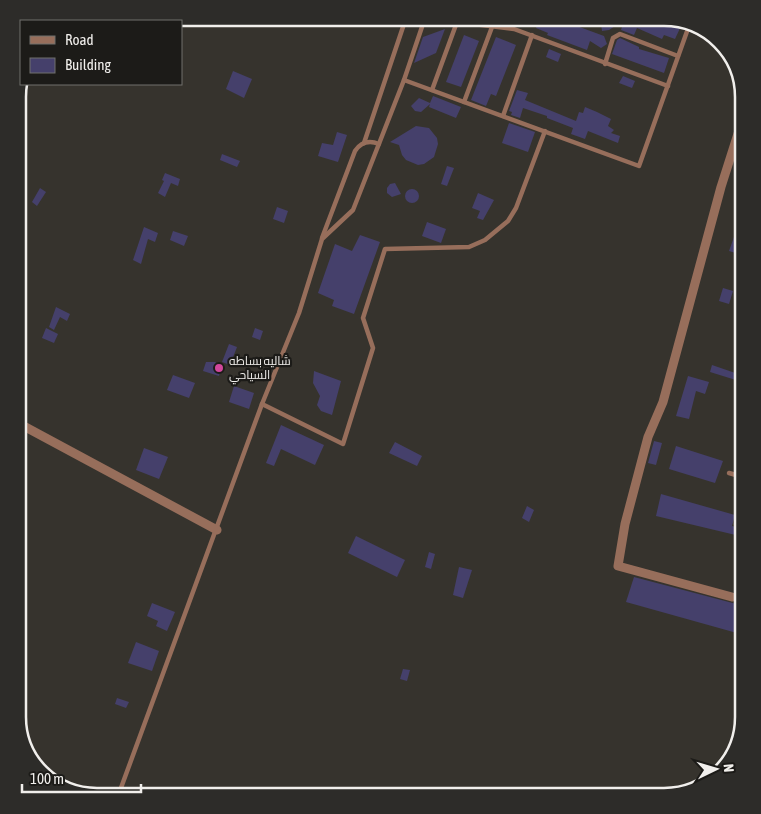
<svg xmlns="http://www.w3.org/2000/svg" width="761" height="814" font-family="'Asap Condensed',Cairo,sans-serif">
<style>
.building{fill:#45406b}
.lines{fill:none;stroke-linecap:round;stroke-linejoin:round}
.lane{stroke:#976e5b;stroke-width:4.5}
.street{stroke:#976e5b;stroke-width:9}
.hotel-dot{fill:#d1479c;stroke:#1c1b18;stroke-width:2}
.labels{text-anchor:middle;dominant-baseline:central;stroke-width:4.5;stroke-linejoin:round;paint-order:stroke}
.poi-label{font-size:12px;fill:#f1efec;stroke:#1c1b18;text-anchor:start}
.rim{fill:none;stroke:#f1efec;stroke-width:2.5}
</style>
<rect width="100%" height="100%" fill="#36332d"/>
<g class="building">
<polygon points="540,18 555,18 604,36 607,44 601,48 590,41 587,50 547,35 548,33 536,28"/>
<polygon points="605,18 628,18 624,20 634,24 637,18 649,18 667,25 670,19 682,24 675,39 664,35 662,39 637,28 634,35 621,30 624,20 609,30 602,31 601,24"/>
<polygon points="445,29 436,53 414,63 423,37"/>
<polygon points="464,35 479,41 461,87 446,82"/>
<polygon points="496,37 516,45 496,96 491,94 486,106 471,100"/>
<polygon points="620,38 639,47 639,49 669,58 664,73 612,54 617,40"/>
<polygon points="549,49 561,54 558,62 546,57"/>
<polygon points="233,71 252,79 244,98 226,89"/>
<polygon points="623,76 635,81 632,88 619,83"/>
<polygon points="517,90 528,93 525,100 576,121 579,112 583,113 585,107 597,112 611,119 608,126 614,130 611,133 620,136 618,143 588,131 585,139 571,134 573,128 547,118 547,116 523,108 520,118 511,115 512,112 509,111"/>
<polygon points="433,96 461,107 456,118 429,107 430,104 421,112 415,111 411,106 419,98 430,103"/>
<polygon points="509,123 535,132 528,152 502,143"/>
<polygon points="416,126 429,128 437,138 438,144 434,157 424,164 418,165 406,160 402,155 399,145 390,142"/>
<polygon points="337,132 347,135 338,162 318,156 322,143 333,145"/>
<polygon points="222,154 240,161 237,167 220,160"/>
<polygon points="447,166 454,168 447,186 441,184"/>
<polygon points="165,173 180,179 178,186 171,183 165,197 158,193 164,181 162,180"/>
<polygon points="395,183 401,194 392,197 387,193 387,188 390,184"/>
<polygon points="40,188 46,192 37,206 32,202"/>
<circle cx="412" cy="196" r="7"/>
<polygon points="478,193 494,200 483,220 477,218 480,211 472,208"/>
<polygon points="277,207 288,211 284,223 273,219"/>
<polygon points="427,222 446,229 441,243 422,236"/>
<polygon points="144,227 158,233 155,242 148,239 141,264 133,260"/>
<polygon points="173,231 188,236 184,246 170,240"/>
<polygon points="360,235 380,242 354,314 332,306 334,300 318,293 335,244 352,251"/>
<polygon points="734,237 744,240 739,254 729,251"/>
<polygon points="723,288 733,291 729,304 719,301"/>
<polygon points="56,307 70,314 67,321 60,317 54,330 49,327"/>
<polygon points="46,328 58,334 54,343 42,338"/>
<polygon points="255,328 263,331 260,340 252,337"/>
<polygon points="229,344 237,347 230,365 222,362"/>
<polygon points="206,362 215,362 221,367 219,376 203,371"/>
<polygon points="712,365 741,375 739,381 710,372"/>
<polygon points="314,371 341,381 332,415 321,411 317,405 320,396 313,383"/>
<polygon points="173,375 195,383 189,398 167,390"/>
<polygon points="688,376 709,382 705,394 696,391 689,419 676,416"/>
<polygon points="234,386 254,393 249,409 229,402"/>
<polygon points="281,425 324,445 315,465 281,449 274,466 266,463"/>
<polygon points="654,441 662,443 656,465 648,463"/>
<polygon points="395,442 422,456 417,466 389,453"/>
<polygon points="676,446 723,461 715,483 669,469"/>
<polygon points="144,448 168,457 159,479 136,470"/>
<polygon points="661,494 735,515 732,526 744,529 744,537 656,516"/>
<polygon points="527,506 534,510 529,522 522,518"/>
<polygon points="356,536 405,560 397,577 348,553"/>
<polygon points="429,552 435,554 431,569 425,567"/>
<polygon points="459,567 472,570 463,598 453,595"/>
<polygon points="634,577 744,606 744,635 626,602"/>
<polygon points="152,603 175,612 167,631 156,626 158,621 147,616"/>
<polygon points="136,642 159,651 152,671 128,663"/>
<polygon points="403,669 410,670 407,681 400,679"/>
<polygon points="117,698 129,702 126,708 115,704"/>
</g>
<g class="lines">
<g class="lane">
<polyline points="425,18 404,80 639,166 690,23"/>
<polyline points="443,18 457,22 514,29 668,86"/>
<polyline points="605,64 613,38 620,34 678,56"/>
<polyline points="432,90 457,22"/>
<polyline points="464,102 492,27"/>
<polyline points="503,116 532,35"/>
<polyline points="364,143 406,18"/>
<path d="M322,238L355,151C361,142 369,140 379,144"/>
<polyline points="262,404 343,444 373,348 363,318 385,249 469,247 485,240 508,221 516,208 545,131"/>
<polyline points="729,473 743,477"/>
<polyline points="736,524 739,515 743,513"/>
<polyline points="118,796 262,404 299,313 322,239 353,210 404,80"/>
</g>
<g class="street">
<polyline points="18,423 217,530"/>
<polyline points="732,597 618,566 625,524 648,437 663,402 721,187 743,118"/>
</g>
</g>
<circle class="hotel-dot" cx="219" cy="368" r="5"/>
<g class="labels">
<g class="poi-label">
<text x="229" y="361">شاليه بساطه<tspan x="229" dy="14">السياحي</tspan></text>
</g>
</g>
<path d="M0 0H761V814H0ZM97 26H664A71 71 0 0 1 735 97V717A71 71 0 0 1 664 788H97A71 71 0 0 1 26 717V97A71 71 0 0 1 97 26Z" fill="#2d2c29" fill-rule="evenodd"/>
<path class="rim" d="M97 26H664A71 71 0 0 1 735 97V717A71 71 0 0 1 664 788H97A71 71 0 0 1 26 717V97A71 71 0 0 1 97 26Z"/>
<rect x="20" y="20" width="162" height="65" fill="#1c1b18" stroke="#71706d"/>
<rect x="30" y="36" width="25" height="8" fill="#976e5b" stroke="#71706d"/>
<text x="65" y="45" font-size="15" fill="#f1efec">Road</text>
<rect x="30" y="58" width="25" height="15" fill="#45406b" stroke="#71706d"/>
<text x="65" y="70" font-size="15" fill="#f1efec">Building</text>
<g transform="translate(716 769) rotate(85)" stroke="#1c1b18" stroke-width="4" paint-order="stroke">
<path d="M0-4L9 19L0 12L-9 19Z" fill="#f1efec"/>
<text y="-8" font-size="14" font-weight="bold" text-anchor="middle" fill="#f1efec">N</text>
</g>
<path d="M22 784v8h119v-8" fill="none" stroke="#f1efec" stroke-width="2.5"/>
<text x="30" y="784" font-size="15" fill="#f1efec" stroke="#1c1b18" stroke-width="4" paint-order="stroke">100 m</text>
</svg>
